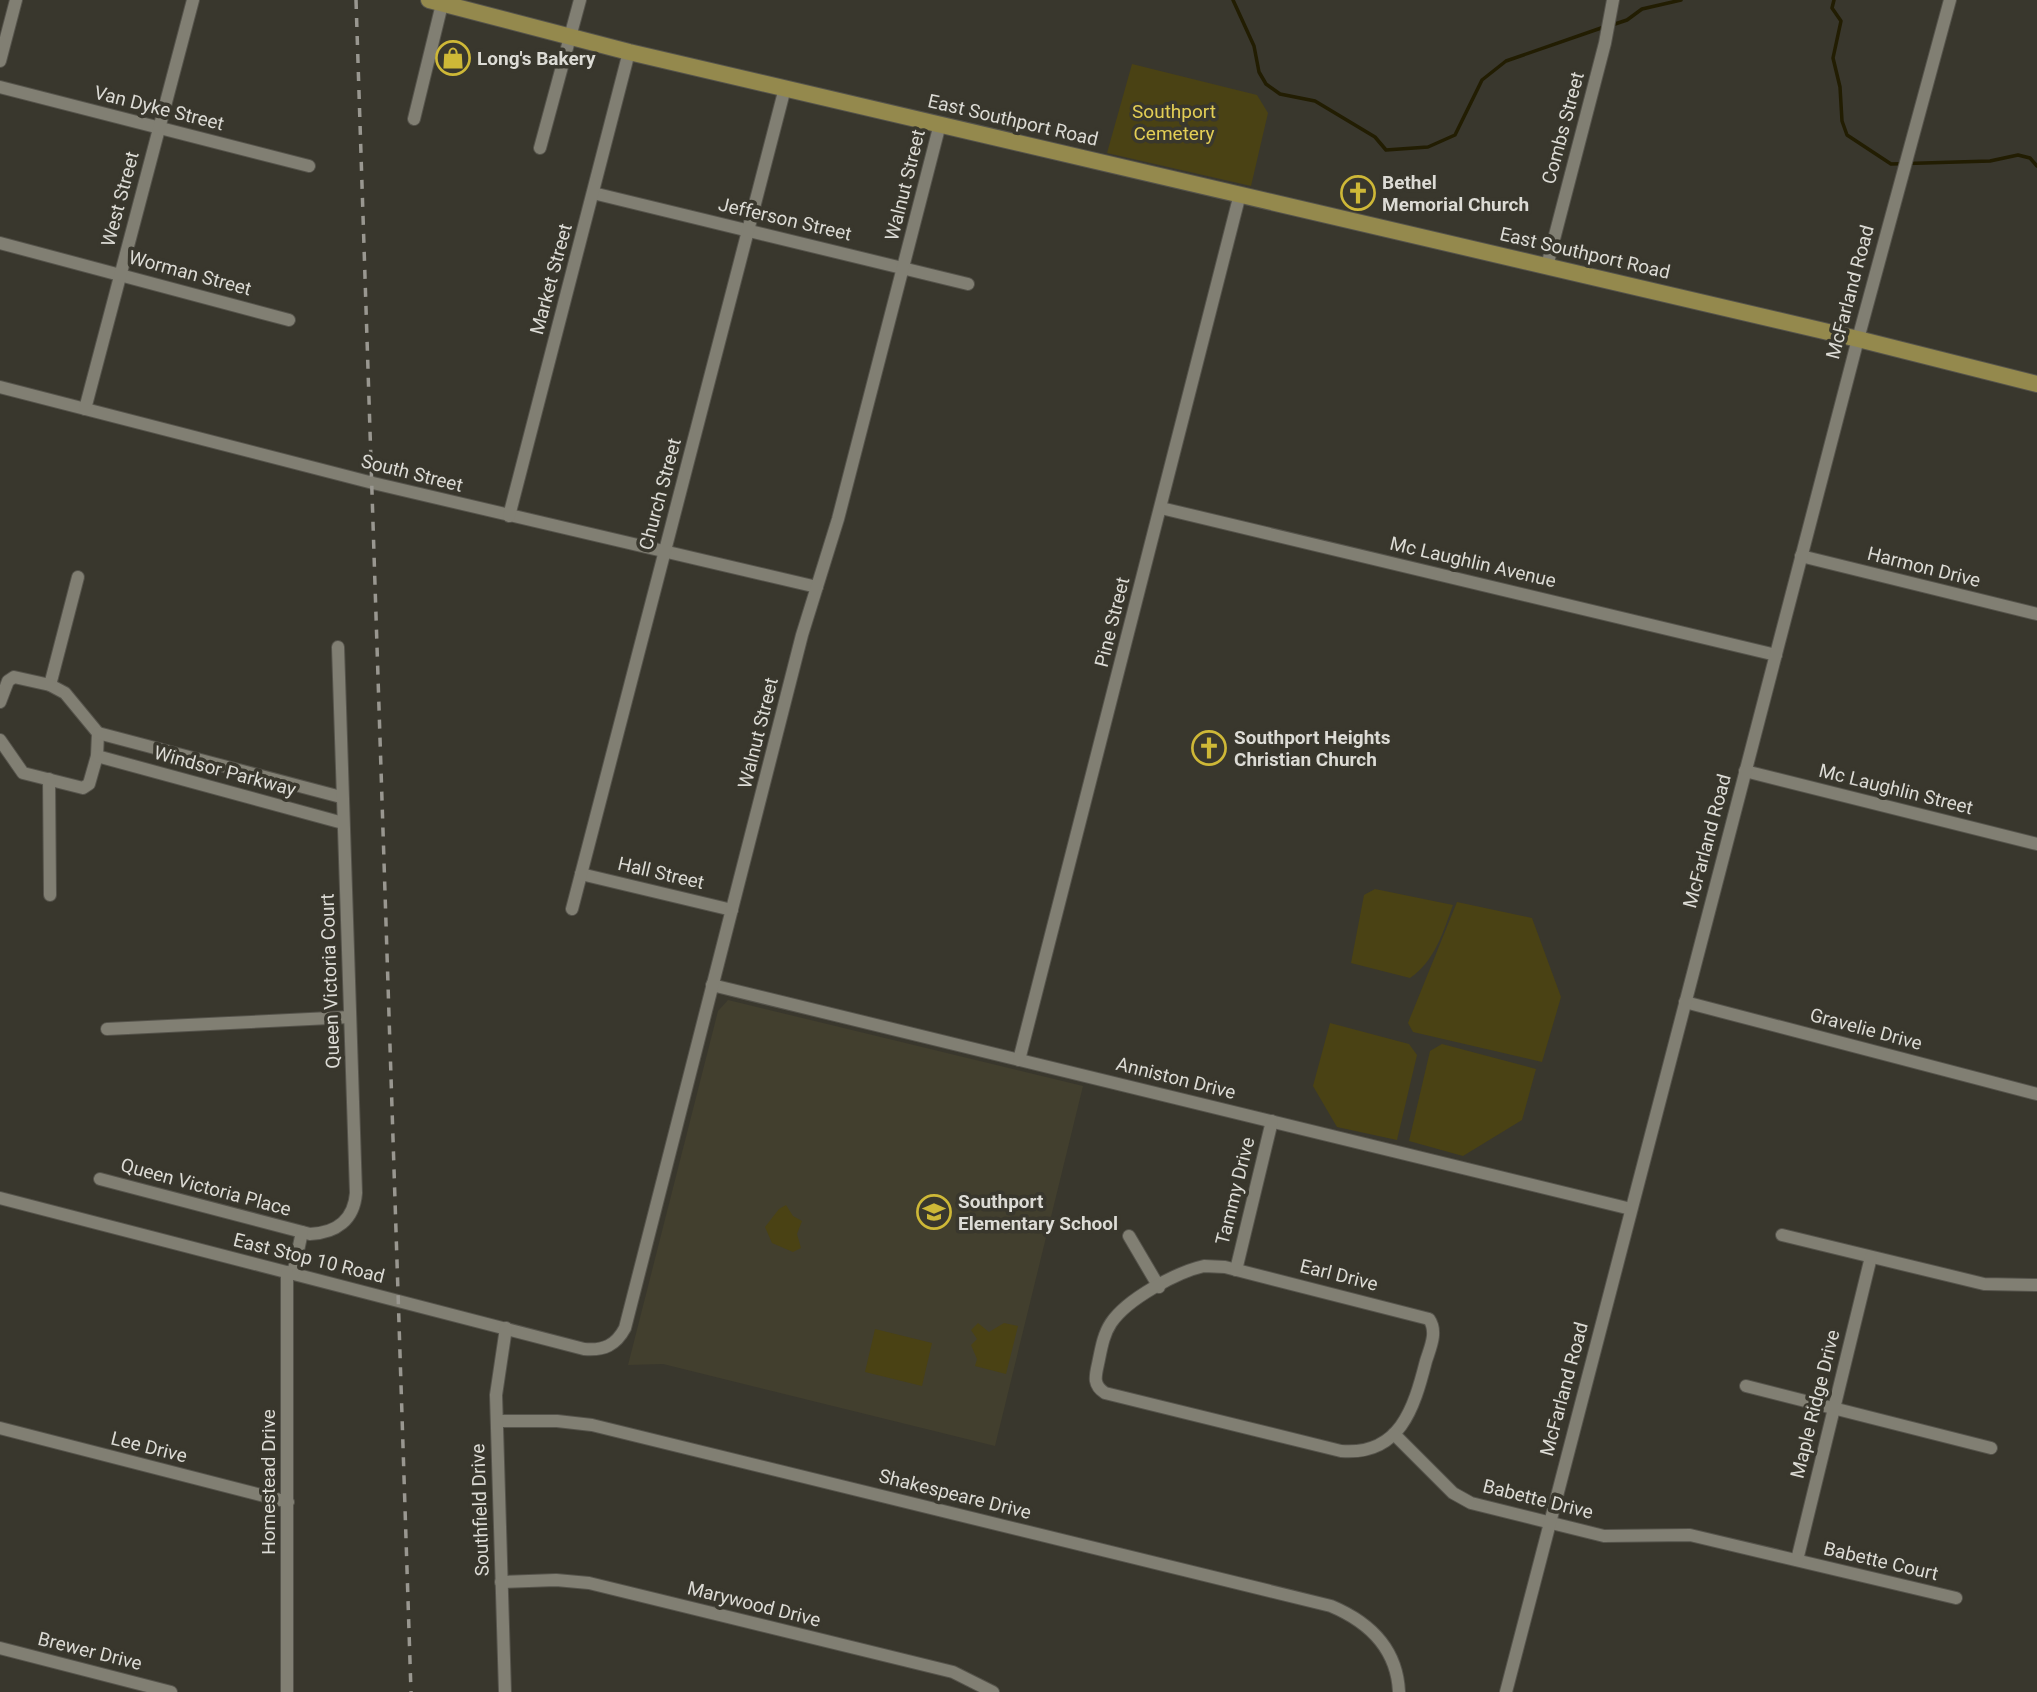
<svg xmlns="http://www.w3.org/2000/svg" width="2037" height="1692" font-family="Roboto,sans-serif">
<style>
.built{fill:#423f2e}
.green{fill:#4a4214}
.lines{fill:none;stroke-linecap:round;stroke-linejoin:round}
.stream{stroke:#221d02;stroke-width:3.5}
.minor-casing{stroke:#55534b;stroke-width:14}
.major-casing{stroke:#55534b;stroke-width:18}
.minor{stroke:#817f73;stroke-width:12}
.major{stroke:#94894d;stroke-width:16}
.rail{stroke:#999790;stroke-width:3.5;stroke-dasharray:9 9;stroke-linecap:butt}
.labels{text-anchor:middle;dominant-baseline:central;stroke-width:7;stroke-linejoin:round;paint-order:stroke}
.poi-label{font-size:19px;font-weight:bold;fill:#dcdbd5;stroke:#39372d;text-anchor:start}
.street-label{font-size:19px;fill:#dcdbd5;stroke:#39372d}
.park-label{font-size:19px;fill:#e3ce55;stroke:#39372d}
</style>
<rect width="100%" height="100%" fill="#39372d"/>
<polygon class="built" points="728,1000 1083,1086 995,1446 663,1364 628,1365 718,1011"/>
<g class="green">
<polygon points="1132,64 1257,95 1268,113 1251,186 1107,153"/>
<path d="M1375,889L1453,905C1443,932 1435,961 1410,978L1351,963L1364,895Z"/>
<polygon points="1457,902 1532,918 1561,997 1542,1062 1413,1032 1408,1023"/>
<polygon points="1330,1023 1409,1044 1417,1055 1397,1140 1337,1127 1313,1086"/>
<polygon points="1442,1044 1536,1069 1522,1120 1463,1156 1409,1141 1430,1051"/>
<polygon points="786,1205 793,1216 802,1221 797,1234 801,1248 793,1252 772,1243 765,1227 779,1209"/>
<polygon points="978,1323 989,1332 1004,1323 1018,1326 1006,1374 975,1366 977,1359 971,1345 977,1339 971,1330"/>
<polygon points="875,1329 932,1343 922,1386 865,1372"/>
</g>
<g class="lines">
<g class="stream">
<polyline points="1233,0 1254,46 1259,72 1266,84 1280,94 1315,101 1375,137 1386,150 1428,147 1455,135 1482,80 1506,61 1604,27"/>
<polyline points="1834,0 1832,8 1841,21 1833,58 1840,87 1842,121 1847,135 1891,164 1990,161 2018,155 2030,158 2037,166"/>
<polyline points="1612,25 1627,20 1642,9 1681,0"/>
</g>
<g class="minor-casing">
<g id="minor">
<polyline points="0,61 16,0"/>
<polyline points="0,87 309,166"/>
<polyline points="414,119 443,0"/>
<polyline points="540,148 580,0"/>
<polyline points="593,193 968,284"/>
<polyline points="0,243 289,320"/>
<polyline points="1547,266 1605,43 1613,0"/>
<polyline points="0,387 373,483 817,587"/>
<polyline points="85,409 193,0"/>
<polyline points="1161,508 1776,655"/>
<polyline points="509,516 629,52"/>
<polyline points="1801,556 2037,614"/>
<polyline points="50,685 78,577"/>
<polyline points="0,702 8,681 14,677 50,685 65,693 98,733 97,756 89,784 83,788 23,773 0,740"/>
<polyline points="98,733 341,797"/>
<polyline points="97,756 343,823"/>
<polyline points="1745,771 2037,844"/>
<polyline points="49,779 50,895"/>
<polyline points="581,874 732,910"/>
<polyline points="572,909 785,88"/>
<polyline points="712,985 1631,1209"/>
<polyline points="1685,1002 2037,1094"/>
<polyline points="107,1029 350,1017"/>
<polyline points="1019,1060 1240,194"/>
<path d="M100,1179L310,1234C336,1233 354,1220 356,1193L338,647"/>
<path d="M0,1198L584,1349C604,1351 616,1345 625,1328L802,635L838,519L940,124"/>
<polyline points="1782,1235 1984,1284 2037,1285"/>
<polyline points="1129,1236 1159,1287"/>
<path d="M1204,1266L1225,1267L1429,1319C1438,1332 1430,1348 1426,1361C1414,1408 1400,1456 1341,1451L1105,1393C1093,1385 1095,1377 1098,1364C1101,1350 1103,1335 1111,1323C1127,1299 1177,1272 1204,1266Z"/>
<polyline points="1236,1270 1272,1121"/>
<polyline points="293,1274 302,1232"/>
<polyline points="1746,1386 1991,1448"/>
<path d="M497,1421H557L592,1425L1331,1606C1369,1622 1397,1648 1399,1692"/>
<polyline points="0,1428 288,1502"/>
<polyline points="1394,1434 1453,1493 1471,1503 1604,1536 1690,1535 1956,1598"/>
<polyline points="1797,1560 1871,1257"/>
<polyline points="501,1582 556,1580 589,1583 953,1672 993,1692"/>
<polyline points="0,1648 171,1692"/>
<polyline points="287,1692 287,1272"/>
<polyline points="505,1692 496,1395 506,1328"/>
<polyline points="1506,1692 1858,339 1950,0"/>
</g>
</g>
<g class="major-casing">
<polyline id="major" points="429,0 629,52 1858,339 2037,384"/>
</g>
<use href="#minor" class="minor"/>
<use href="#major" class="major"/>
<polyline class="rail" points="356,0 411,1692"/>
</g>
<defs>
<g id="shop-ring" transform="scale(1.75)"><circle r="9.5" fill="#39372d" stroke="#ceb837" stroke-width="1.5"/><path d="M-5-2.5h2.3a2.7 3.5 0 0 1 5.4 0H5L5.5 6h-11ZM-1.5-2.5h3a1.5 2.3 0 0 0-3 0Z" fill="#ceb837"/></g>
<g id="church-ring" transform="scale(1.75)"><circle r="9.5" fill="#39372d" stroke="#ceb837" stroke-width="1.5"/><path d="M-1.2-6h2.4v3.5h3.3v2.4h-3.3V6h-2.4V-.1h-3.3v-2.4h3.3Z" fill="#ceb837"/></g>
<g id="school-ring" transform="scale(1.75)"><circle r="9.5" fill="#39372d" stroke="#ceb837" stroke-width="1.5"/><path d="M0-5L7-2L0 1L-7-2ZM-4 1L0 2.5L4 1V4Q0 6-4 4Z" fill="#ceb837"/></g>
</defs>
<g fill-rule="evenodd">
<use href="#shop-ring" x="453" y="58"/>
<use href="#church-ring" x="1358" y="193"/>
<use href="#church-ring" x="1209" y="748"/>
<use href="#school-ring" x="934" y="1212"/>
</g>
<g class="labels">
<g class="poi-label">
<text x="477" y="58">Long's Bakery</text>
<text x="1382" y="182">Bethel<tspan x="1382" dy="22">Memorial Church</tspan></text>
<text x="1234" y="737">Southport Heights<tspan x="1234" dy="22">Christian Church</tspan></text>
<text x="958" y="1201">Southport<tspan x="958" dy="22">Elementary School</tspan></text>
</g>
<g class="street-label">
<text transform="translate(159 108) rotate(14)">Van Dyke Street</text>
<text transform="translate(1013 120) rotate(13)">East Southport Road</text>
<text transform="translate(1563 128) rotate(-75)">Combs Street</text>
<text transform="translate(905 185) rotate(-76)">Walnut Street</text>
<text transform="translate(120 199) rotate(-75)">West Street</text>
<text transform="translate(785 219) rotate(13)">Jefferson Street</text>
<text transform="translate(1585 253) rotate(13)">East Southport Road</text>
<text transform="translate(190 273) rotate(15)">Worman Street</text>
<text transform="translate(551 279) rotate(-75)">Market Street</text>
<text transform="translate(1850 292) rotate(-75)">McFarland Road</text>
<text transform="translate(412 473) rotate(14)">South Street</text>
<text transform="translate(660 494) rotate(-75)">Church Street</text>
<text transform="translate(1473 562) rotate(13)">Mc Laughlin Avenue</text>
<text transform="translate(1924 567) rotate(14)">Harmon Drive</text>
<text transform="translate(1112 622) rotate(-76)">Pine Street</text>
<text transform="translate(758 733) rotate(-76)">Walnut Street</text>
<text transform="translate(225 771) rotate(15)">Windsor Parkway</text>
<text transform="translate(1896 789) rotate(14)">Mc Laughlin Street</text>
<text transform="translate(1707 841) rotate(-75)">McFarland Road</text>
<text transform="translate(661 873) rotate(13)">Hall Street</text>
<text transform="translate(330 981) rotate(-92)">Queen Victoria Court</text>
<text transform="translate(1866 1029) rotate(15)">Gravelie Drive</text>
<text transform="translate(1176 1078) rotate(14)">Anniston Drive</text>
<text transform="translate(206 1187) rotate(15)">Queen Victoria Place</text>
<text transform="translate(1235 1191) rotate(-76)">Tammy Drive</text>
<text transform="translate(309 1258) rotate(14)">East Stop 10 Road</text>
<text transform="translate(1339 1275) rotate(14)">Earl Drive</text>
<text transform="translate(1564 1389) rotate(-75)">McFarland Road</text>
<text transform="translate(1815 1404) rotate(-76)">Maple Ridge Drive</text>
<text transform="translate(149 1447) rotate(14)">Lee Drive</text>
<text transform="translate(268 1482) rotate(-90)">Homestead Drive</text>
<text transform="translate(955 1494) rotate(14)">Shakespeare Drive</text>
<text transform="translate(1538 1499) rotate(14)">Babette Drive</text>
<text transform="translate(480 1510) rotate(-92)">Southfield Drive</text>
<text transform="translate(1881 1561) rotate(13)">Babette Court</text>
<text transform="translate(754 1604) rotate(14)">Marywood Drive</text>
<text transform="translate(90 1651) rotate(14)">Brewer Drive</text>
</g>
<g class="park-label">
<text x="1174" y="111">Southport<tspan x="1174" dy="22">Cemetery</tspan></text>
</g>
</g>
</svg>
